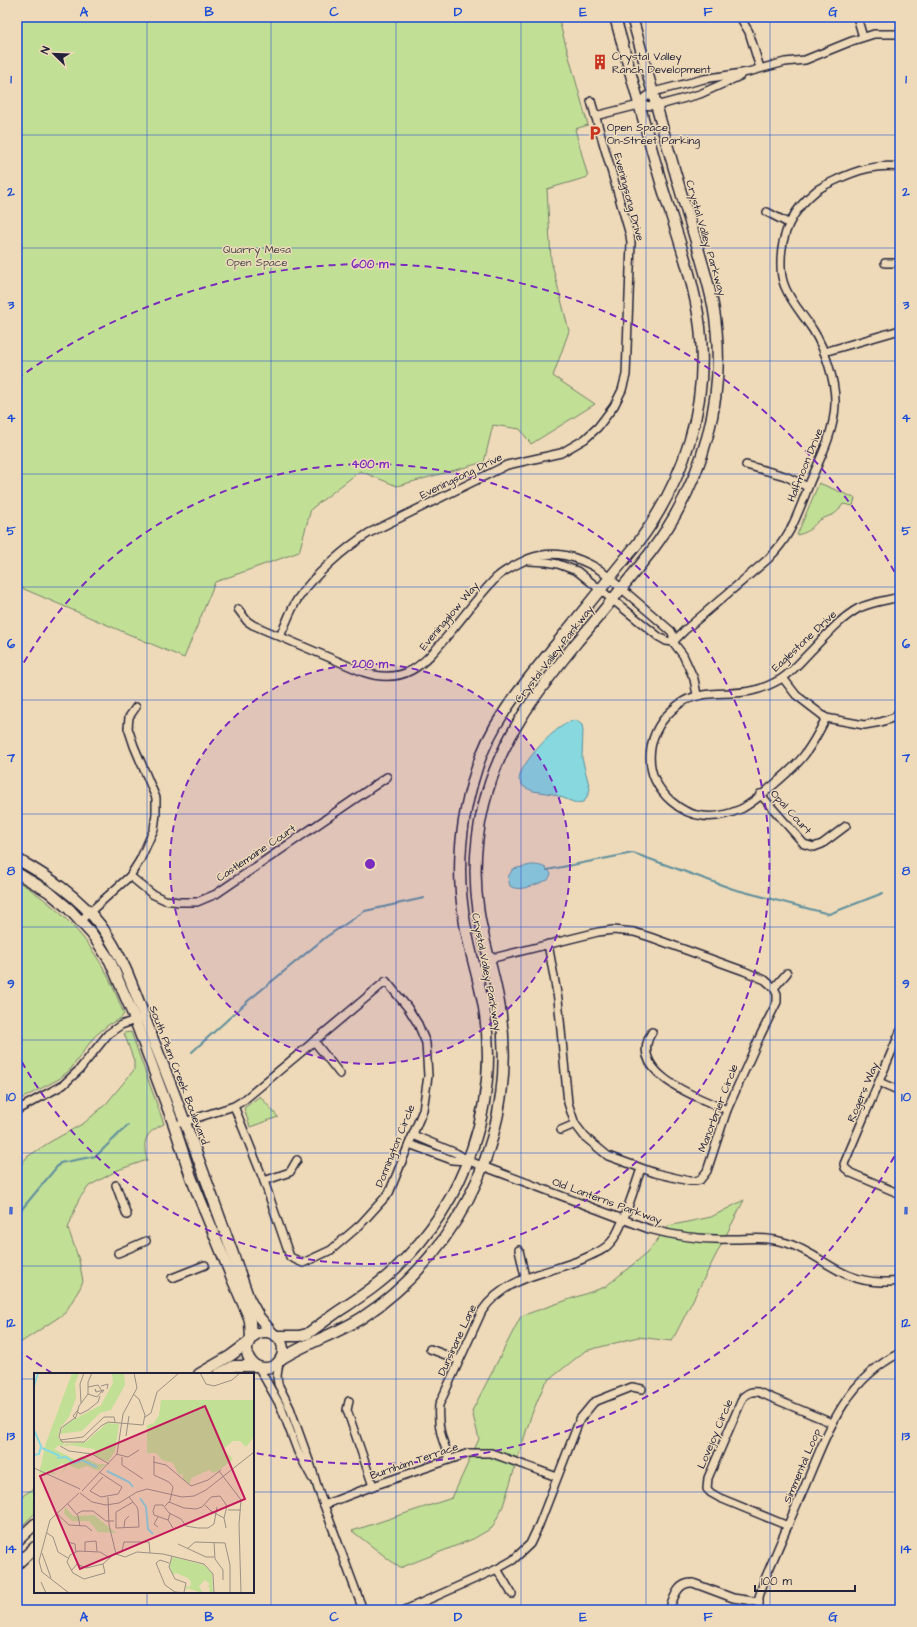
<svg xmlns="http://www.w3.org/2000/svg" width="917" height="1627" font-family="'Architects Daughter',sans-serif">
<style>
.green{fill:#c2df96;stroke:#728068}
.water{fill:#87d8df;stroke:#5f8f9d}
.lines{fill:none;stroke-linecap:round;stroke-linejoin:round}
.stream{stroke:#5f8f9d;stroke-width:2}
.street-casing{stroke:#22223b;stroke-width:10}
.secondary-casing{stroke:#22223b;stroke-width:13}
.street{stroke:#eedab8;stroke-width:7}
.secondary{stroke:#eedab8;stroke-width:10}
.grid{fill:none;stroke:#1d4ed8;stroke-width:1;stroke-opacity:0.55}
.ring{fill:none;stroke:#7b2cbf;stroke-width:2;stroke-dasharray:7 5}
.labels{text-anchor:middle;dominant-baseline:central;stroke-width:3;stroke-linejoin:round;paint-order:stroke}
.poi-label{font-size:11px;fill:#22223b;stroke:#eedab8;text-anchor:start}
.street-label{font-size:11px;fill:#22223b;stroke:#eedab8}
.park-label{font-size:11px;fill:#42484d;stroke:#eedab8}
.inset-river{fill:none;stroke:#87d8df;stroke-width:2}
.inset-road{fill:none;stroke:#9c9086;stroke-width:1}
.view{fill:#c2185b;fill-opacity:0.15;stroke:#c2185b;stroke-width:2}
.inset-edge{fill:none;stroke:#22223b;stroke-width:2}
.centre{fill:#7b2cbf;stroke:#eedab8;stroke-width:2}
.ring-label{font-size:12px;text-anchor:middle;font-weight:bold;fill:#7b2cbf;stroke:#eedab8;stroke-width:3;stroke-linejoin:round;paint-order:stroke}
.neatline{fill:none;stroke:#1d4ed8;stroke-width:1.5}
.grid-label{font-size:13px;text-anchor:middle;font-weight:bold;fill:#1d4ed8}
</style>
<rect width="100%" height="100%" fill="#eedab8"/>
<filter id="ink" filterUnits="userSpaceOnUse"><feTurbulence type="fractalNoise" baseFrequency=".025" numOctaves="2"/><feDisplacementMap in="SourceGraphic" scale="8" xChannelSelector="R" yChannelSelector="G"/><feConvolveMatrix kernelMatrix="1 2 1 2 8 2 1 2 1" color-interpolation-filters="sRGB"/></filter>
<g filter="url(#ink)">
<g class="green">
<polygon points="17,17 558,17 588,125 575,129 588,177 547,189 551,260 569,331 553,376 595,404 531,444 520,429 493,425 484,462 397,486 360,471 311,509 299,552 215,582 184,658 17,586"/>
<path d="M819,483L855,498L853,506L843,504C835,517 831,514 820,520C810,527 813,531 797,535Z"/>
<path d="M17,881C53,902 84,933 104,969C112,983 118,999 124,1014L121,1018L108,1025L94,1037L70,1070L59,1079L17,1101Z"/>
<path d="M131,1032L164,1124C145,1133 142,1140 147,1160L118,1170L89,1186L79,1199L68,1228L79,1260L83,1281L80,1288L65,1313L17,1345V1170L27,1157L50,1142L84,1123L106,1104L134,1070V1061L124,1033Z"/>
<polygon points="260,1096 278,1117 250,1127 244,1108"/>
<polygon points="744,1200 672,1341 638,1337 585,1351 545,1383 531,1416 503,1506 492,1528 473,1539 400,1568 352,1531 452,1498 479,1439 472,1411 521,1316 605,1287 647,1253 668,1226 711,1217"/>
<polygon points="35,1488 35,1513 17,1531 17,1500 25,1494"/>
</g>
<g class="water">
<path d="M576,720L582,725L583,730L582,758L590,789L586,799L583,802L576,803L553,794L533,791L524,787L519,780C519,764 559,721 576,720Z"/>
<path d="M531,865C539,865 547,866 551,874L548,880C538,883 520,893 510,886L508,877L513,869Z"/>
</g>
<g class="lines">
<g class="stream">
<polyline points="547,870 633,853 733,889 829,914 883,893"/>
<polyline points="192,1052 249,1000 326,937 365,911 424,898"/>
<polyline points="17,1215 60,1163 96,1156 128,1125"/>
</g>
<g class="street-casing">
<g id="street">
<polyline points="740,17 749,32 760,68"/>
<polyline points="857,17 863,37"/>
<polyline points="639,105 646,97 653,92 704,79 748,72 785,62 805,60 852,41 874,34 900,34"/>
<polyline points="595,116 639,105 656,106 700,94 740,76"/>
<polyline points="767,212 788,223"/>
<polyline points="885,263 900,263"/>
<polyline points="824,352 900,330"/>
<polyline points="746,465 785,476 808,487"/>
<polyline points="529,561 547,562 558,564 577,571 659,637 666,641 673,642"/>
<path d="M238,609L247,621L253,625L363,672C404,686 424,665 448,635C464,616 479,595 497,577C506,569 517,564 528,559C554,549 577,556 600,570L671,631L673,635V642L683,655L694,679L697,695"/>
<path d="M280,636C286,624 290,611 297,600C312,577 346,547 369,533L507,465L561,453L585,439L598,427L614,406L622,390L626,375L631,243L630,235L591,101"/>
<path d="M673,642L685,630L768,559C777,550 784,541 790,530C798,515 804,498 810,482C821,457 834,432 835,405C836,382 825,349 813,330C804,316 791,302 785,287C782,280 781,272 781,266C780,234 792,210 817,190C823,186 829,183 836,180C857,170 877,164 900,167"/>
<polyline points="783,678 796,695 826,718 864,725 881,722 895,717 900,710"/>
<path d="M826,718C820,730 813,743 805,754C796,767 755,802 741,809C729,814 715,818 703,816C690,815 680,809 671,801C639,772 646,730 678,705C698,689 727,696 751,691C762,689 772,684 781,679C791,673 800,662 808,654C824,638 839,619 859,608C872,602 887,600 900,597"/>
<polyline points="760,794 804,844 814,847 822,844 846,826"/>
<polyline points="130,876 152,894 165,900 179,902 197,902 216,894 387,777"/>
<polyline points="81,920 130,876 140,860 154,829 156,814 156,798 134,746 128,728 129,717 136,707"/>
<polyline points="489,959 598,932 613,930 634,932 650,937 744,971 765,980 774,988 777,994 777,1002 761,1034 727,1110 707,1171 700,1180 695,1181 689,1181 655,1173 608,1156 585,1137 575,1124 568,1103 558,999 548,944"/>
<polyline points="774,988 787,973"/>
<path d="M652,1032C625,1073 701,1099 727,1110"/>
<polyline points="900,1032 844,1164 845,1168 851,1173 900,1194"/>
<polyline points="314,1041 340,1074"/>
<polyline points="879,1082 900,1091"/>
<polyline points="17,1110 63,1085 79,1070 108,1034 121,1025 138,1019"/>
<polyline points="181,1123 234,1106 244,1100 386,981 408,1008 418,1024 426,1043 428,1076 423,1110 389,1193 360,1225 331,1250 303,1263 290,1257 264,1181 234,1106"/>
<polyline points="561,1130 575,1124"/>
<path d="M413,1135L456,1153L469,1161L649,1229C675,1236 703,1240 730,1239C751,1239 766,1236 787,1243C823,1255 840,1282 882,1282C888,1282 894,1282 900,1281"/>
<polyline points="409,1144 452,1160 467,1161"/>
<polyline points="264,1181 290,1172 297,1160"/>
<polyline points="116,1185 127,1215"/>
<polyline points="519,1250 525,1277"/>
<polyline points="118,1253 146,1241"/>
<polyline points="172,1278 205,1265"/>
<polyline points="430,1349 459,1360"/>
<polyline points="279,1362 277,1376 278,1384 290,1408 312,1469 318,1489 363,1610"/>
<polyline points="259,1368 281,1407 298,1452 312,1478"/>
<polyline points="349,1401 347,1410 373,1486"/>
<path d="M450,1459C442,1441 437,1425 439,1405L482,1311C506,1276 546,1274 583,1259C593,1254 604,1251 611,1242C622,1231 635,1185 641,1169"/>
<polyline points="324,1505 373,1486 469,1453 491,1453 557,1477"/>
<path d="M788,1526L720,1498L711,1493L707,1489L708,1478L743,1397C748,1393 751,1391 758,1392L832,1423"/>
<polyline points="497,1569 512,1594"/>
<polyline points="405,1610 497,1569 513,1560 530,1544 539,1525 580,1419 594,1402 632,1387 642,1389"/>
<path d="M669,1610C674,1598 677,1582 693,1583L733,1598L759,1602"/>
<path d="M759,1610V1597L764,1581C778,1549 791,1517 805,1486C827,1433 845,1380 900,1353"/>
</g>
</g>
<g class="secondary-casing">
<g id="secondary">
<path d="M17,859C49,877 79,897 101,926C128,963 139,1006 156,1047C189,1130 219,1215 249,1299L259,1317L273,1334"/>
<polyline points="17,873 49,892 69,909 92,934 110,961 132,1012 174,1125 191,1177 234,1283 248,1315 250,1321 251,1338"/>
<circle cx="265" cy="1350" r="18"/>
<path d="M276,1336H299L307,1334C320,1325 332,1315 345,1307C363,1295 381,1283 396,1268C466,1201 500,1103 484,1008C479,977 468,948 464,917C456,869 461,818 476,771C490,722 525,683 557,643C584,610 611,576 638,543C684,481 709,405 700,327C694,279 676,232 662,186C646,130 631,74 615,17"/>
<path d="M281,1359C308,1342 337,1334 363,1317C464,1250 521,1124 499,1003C494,973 484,944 479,914C473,877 475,840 484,804C500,739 536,693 577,642C602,613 626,583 650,553C704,482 729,393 713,305C705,266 691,227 680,189C663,132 648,74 632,17"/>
<polyline points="199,1374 230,1356 249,1342"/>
<polyline points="219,1374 234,1366 255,1366"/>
<polyline points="17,1541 35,1524"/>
<polyline points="17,1564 35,1547"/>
</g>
</g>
<use href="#street" class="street"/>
<use href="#secondary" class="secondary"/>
</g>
</g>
<path class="grid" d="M147,17V1374M271,17V1610M396,17V1610M521,17V1610M646,17V1610M770,17V1610M17,135H900M17,248H900M17,361H900M17,474H900M17,587H900M17,700H900M17,814H900M17,927H900M17,1040H900M17,1153H900M17,1266H900M17,1379H35M253,1379H900M17,1492H35M253,1492H900M147,1592V1610"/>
<circle cx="370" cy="864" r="200" fill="#7b2cbf" fill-opacity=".12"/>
<g class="ring">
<circle cx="370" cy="864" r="200"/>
<path d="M18 673A400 400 0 1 1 18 1055"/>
<path d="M900 1146A600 600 0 0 1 256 1453M52 1373A600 600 0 0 1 17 1349M17 379A600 600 0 0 1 900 582"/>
</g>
<defs>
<g id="building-bare" transform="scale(1.2)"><path d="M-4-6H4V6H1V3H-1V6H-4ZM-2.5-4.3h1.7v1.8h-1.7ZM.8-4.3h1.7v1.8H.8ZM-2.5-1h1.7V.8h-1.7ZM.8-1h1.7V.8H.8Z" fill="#c8321e" stroke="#eedab8" stroke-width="2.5" paint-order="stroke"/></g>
<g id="parking-bare" transform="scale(1.2)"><path d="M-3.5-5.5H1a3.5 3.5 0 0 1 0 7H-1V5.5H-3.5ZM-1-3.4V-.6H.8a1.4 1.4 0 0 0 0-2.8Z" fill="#c8321e" stroke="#eedab8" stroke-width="2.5" paint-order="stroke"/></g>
</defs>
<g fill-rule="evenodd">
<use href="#building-bare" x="600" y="62"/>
<use href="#parking-bare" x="595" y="133"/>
</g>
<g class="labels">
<g class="poi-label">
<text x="612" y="56">Crystal Valley<tspan x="612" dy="13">Ranch Development</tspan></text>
<text x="607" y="127">Open Space<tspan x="607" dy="13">On-Street Parking</tspan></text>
</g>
<g class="street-label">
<text transform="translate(629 197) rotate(75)">Eveningsong Drive</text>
<text transform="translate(706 238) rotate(74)">Crystal Valley Parkway</text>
<text transform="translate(805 465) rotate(-68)">Halfmoon Drive</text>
<text transform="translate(461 476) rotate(-26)">Eveningsong Drive</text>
<text transform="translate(449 616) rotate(-50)">Eveningglow Way</text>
<text transform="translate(804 641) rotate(-43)">Eaglestone Drive</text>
<text transform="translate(554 654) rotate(-52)">Crystal Valley Parkway</text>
<text transform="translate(791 812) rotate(48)">Opal Court</text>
<text transform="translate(256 853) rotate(-34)">Castlemaine Court</text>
<text transform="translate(487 972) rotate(79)">Crystal Valley Parkway</text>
<text transform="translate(179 1075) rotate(69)">South Plum Creek Boulevard</text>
<text transform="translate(863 1092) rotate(-67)">Rogers Way</text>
<text transform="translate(718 1108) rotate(-69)">Manorbrier Circle</text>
<text transform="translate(395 1146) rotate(-68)">Donnington Circle</text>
<text transform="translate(607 1201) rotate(20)">Old Lanterns Parkway</text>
<text transform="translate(457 1340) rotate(-65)">Dunsinane Lane</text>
<text transform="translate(715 1434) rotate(-67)">Lovejoy Circle</text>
<text transform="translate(414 1461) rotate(-19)">Burnham Terrace</text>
<text transform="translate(802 1466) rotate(-67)">Simmental Loop</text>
</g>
<g class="park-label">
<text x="257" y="249">Quarry Mesa<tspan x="257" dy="13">Open Space</tspan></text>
</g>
</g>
<g transform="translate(34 1373)">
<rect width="220" height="220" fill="#eedab8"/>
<path d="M38,0H45L41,11L42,25L35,44L26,55L24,65L30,70L29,73L25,72L20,76L42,87L47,83L64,91H72L64,98L53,93L44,96L34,92L26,103L32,93L28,90L19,98L22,102L12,98L10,102L5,101L12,70ZM78,0H90L91,12L77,37L66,40L48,58L26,61L30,52L67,32L79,10ZM127,27H220V64L212,74L206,68H199L189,76L199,86L184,98L179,100L175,97L157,105L156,111L149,106V101L145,102L139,90L128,87L122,80H113V52L120,50L125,42ZM73,50L85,51L81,78L74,89L60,82L62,78L60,76L35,72L30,74L31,71L52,69ZM31,134L39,143L60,142L82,160L64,159L55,148H38L30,141ZM139,184L170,192L178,200L179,220H175L176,214H173L176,211L171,207L165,213L169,220L153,215L152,219V213L156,214L157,209L154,205L142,200L139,202L135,192Z" fill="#c2df96"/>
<path class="inset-river" d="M0,13L4,0M0,57L7,73L5,81L0,82M8,75L26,83M23,85L32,84L40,90L48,87L63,94M73,98L95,109L99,114M106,125L112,134L114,156L119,161"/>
<path class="inset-road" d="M58,0L54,9V21L45,33L42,44L27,55L25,64L28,69H50L67,53L74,49L109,52L111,42L105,26L99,21M166,0L172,11L180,13L198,7L206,0M67,13L74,11L73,16M54,14L64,12L68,18L63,24L54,21M62,18L61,16L62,19L70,17L68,20M47,30L46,11L50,0M43,38L46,41L54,37L64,29L66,23M111,44L117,40L123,19L145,0M42,46L39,43L44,37M92,63L95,43M26,67L49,64L70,44H80L81,49M26,73L35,78L58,81L75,91M82,81L94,84L105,77M120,83V102L135,109L139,114L136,128L131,133M88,84V92L109,106M119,89L132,92L157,113L174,107L187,97M0,95L46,116M185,98L207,127L205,151L207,220M65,99L88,114L84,121L67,124L56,118L69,104M48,118L83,81L89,41L103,15L100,0M46,120L58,129L72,132L85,130L103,119L113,116L148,124L160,123L172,117L220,79M74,124L75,152L82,181L91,184L103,179L129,181L170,191L179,201L180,220M95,124L103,134L104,137L105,154L82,155V139L99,129M135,129L150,135L162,136L168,134L177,124L186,123L193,133L190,145M33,130L44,143L46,153M171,132L177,138L190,145L192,155M194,137H207M22,140L35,152L52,153L58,158M43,141L48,138H59L72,148H80M136,141L134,147L139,155M124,144L120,151L124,154M134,147L120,142L119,138L121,132H129L135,140L147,146L152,153L164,155H174L180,151L183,134M90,154L91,147L95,143M13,160L19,164L24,179L34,185M34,169L41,171L42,179M180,169L181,186L189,197V207M144,171L172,184H180M153,176L161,169L191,170L196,192V220M51,178V169L62,168L63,178M88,178L90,169H115L116,180M8,180L17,205M138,183L135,194L141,206L152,210L150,219M135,190L126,187L122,190L131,212L141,219L154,220M69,191L71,200L50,206L39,200L33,189L36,182L44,178L66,179L76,185M37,198L43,191L52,195L69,191L81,180M7,209L12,220M35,220L8,199L5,188L16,147L45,120"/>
<path class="view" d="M171,33L211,126L46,196L6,103Z"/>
<rect width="220" height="220" class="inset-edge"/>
</g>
<circle cx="370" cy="864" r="6" class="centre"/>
<g class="ring-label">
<text x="370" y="268">600 m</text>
<text x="370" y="468">400 m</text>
<text x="370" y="668">200 m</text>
</g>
<rect width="917" height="1627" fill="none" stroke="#eedab8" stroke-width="44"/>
<g transform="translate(54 54) rotate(293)" stroke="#eedab8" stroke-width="3" paint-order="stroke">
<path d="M0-3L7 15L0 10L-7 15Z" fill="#22223b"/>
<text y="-6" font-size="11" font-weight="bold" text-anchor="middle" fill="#22223b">N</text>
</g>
<path d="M755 1585v6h100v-6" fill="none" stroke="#22223b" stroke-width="2"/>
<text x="761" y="1585" font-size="12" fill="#22223b" stroke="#eedab8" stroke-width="3" paint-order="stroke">100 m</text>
<rect x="22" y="22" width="873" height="1583" class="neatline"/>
<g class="grid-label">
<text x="84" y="16">A</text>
<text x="209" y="16">B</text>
<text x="334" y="16">C</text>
<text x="458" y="16">D</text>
<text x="583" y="16">E</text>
<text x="708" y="16">F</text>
<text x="833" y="16">G</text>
<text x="11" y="83">1</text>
<text x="906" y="83">1</text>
<text x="11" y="196">2</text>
<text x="906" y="196">2</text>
<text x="11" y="309">3</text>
<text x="906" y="309">3</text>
<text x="11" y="422">4</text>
<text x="906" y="422">4</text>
<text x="11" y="535">5</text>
<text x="906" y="535">5</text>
<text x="11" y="648">6</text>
<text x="906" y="648">6</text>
<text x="11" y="762">7</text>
<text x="906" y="762">7</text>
<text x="11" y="875">8</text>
<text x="906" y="875">8</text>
<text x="11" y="988">9</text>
<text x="906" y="988">9</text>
<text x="11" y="1101">10</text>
<text x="906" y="1101">10</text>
<text x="11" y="1214">11</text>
<text x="906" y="1214">11</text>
<text x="11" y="1327">12</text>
<text x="906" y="1327">12</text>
<text x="11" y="1440">13</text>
<text x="906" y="1440">13</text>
<text x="11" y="1553">14</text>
<text x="906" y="1553">14</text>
<text x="84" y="1621">A</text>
<text x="209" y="1621">B</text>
<text x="334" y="1621">C</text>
<text x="458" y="1621">D</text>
<text x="583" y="1621">E</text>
<text x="708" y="1621">F</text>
<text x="833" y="1621">G</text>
</g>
</svg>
